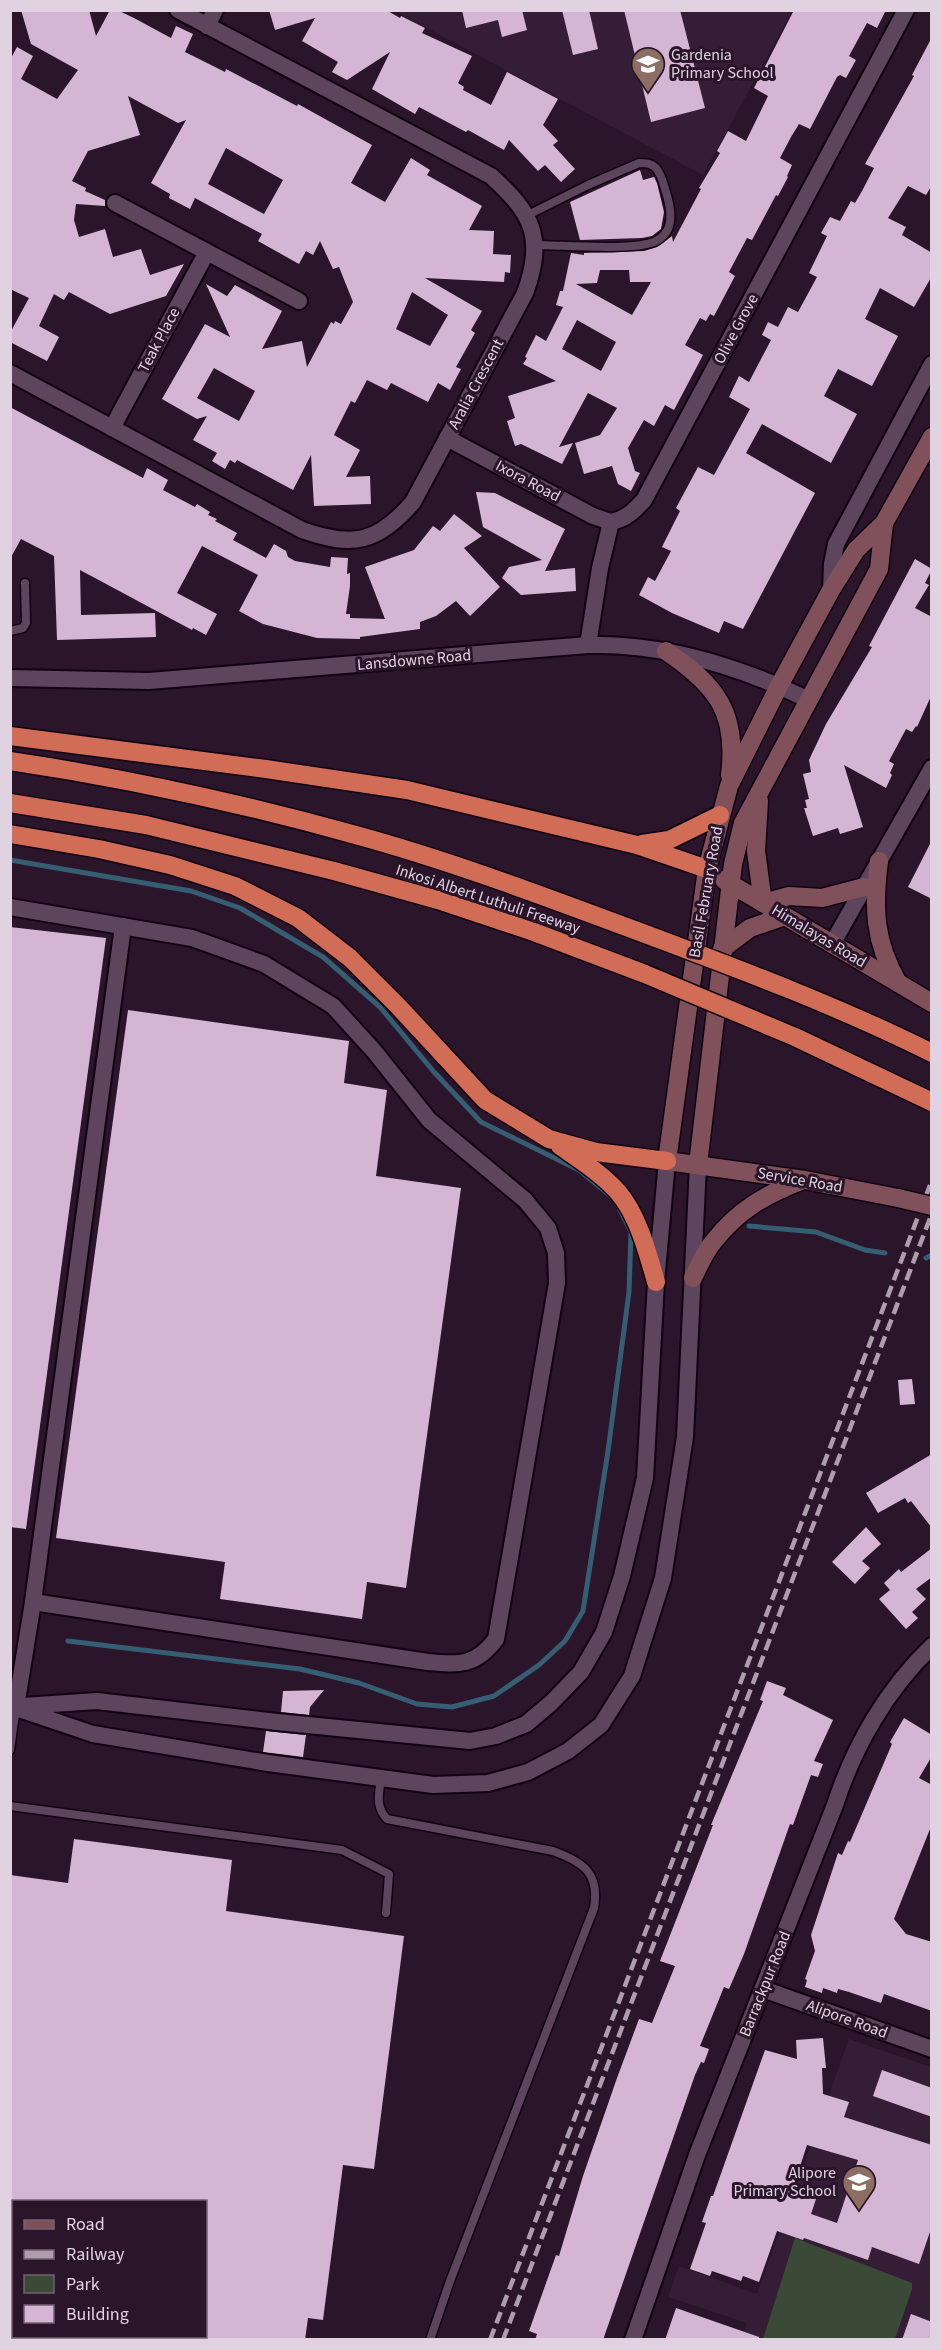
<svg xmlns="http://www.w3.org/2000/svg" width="942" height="2350" font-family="'Source Sans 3',sans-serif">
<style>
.built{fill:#361d36}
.green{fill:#3b4a37}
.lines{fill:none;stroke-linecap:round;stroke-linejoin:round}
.stream{stroke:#365e73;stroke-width:5}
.building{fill:#d5b5d4;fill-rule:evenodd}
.lane-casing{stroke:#120212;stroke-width:11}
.street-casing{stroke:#120212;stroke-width:20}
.secondary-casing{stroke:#120212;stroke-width:21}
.highway-casing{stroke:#120212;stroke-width:21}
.lane{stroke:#5d455d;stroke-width:8}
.street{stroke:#5d455d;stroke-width:16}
.secondary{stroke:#80515b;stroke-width:18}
.highway{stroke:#d16c57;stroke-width:18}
.rail{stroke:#ad9dad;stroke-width:4.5;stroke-dasharray:12 6;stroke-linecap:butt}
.secondary-bridge-casing{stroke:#120212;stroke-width:21;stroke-linecap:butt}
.highway-bridge-casing{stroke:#120212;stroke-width:21;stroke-linecap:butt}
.secondary-bridge{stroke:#80515b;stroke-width:18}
.highway-bridge{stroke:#d16c57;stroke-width:18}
.labels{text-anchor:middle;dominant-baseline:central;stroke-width:6;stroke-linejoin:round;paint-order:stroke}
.poi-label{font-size:16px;fill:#e0d2e0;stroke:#2a152a;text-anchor:start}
.street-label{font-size:16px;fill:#e0d2e0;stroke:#2a152a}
</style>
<rect width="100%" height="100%" fill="#2a152a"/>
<g class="built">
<polygon points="395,11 792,11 703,175"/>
<polygon points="849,2039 931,2067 931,2339 741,2339 747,2323 668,2297 679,2266 757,2294"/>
</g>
<polygon class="green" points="795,2238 912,2283 912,2289 895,2339 763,2339"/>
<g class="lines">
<g class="stream">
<polyline points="10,860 191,891 240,908 323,957 380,1007 434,1072 481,1122 579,1170 612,1197"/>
<polyline points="749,1226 816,1232 865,1250 885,1253"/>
<polyline points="926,1258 932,1255"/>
<polyline points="68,1641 300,1669 359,1683 417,1704 452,1707 494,1696 539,1665 565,1641 583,1611 608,1451 629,1292 631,1232 620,1210"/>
</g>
</g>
<g class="building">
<path d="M21,10H89L96,36L110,10H117L134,18L171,38L176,26L193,34L185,52L225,72L226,69L297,106L298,104L372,145L351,183L385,202L411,158L430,170L427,175L482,206L469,230L494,231L493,254L511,255L510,273L505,272L504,282L425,278L482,311L471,330L475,333L456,367L461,369L450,390L438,383L428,402L391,383L387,390L367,380L355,403L351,401L334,435L360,450L346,477L370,476L371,504L314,506L311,455L293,490L237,460L235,463L230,460L225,469L212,461L217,453L193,440L207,416L197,419L162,399L205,324L230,337L206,284L227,296L235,285L282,311L262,349L302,341L307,367L331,322L334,324L335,321L341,324L353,302L339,267L333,269L320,241L313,255L306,251L299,264L258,241L262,234L228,216L195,198L190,209L169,198L170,194L151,183L186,120L178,123L128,96L140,135L88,151L72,181L86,188L85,191L105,200V206L76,204L74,220L79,237L105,229L113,257L141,249L150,275L184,264L166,296L110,314L69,292L64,300L54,294L39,326L59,337L47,361L10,342V333L29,298L10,289V60L17,47L33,56L21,79L57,99L78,70L31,44ZM226,148L283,180L264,214L208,184ZM412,292L448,315L430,346L396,329ZM214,368L255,391L239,421L197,398Z"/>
<polygon points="269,10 386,10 400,18 401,16 425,28 422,33 472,56 458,83 464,87 463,90 491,105 507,72 558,99 543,125 558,141 553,145 575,169 561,182 545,165 538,171 509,140 504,150 468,130 466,132 419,107 415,114 372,89 390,52 347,80 332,72 338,62 302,41 315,18 275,30"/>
<polygon points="462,10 522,10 527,30 502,37 498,20 466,28"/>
<polygon points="562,10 589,10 598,49 573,55"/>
<polygon points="624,10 680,10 705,108 651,122"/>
<path d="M794,10H886L877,28L867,23L849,56L856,60L846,78L840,75L837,77L810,129L799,124L791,137L780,158L792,165L787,176L788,177L778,196L776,195L752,240L747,238L729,272L735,276L714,316L710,314L706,321L700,318L685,345L703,355L674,410L665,405L654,426L644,420L628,448L635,471L640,473L631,491L618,484L612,466L584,474L575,443L600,435L617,408L588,393L559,447L573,443L562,464L521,444L515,446L507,421L515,418L508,396L556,381L523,364L527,358L525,357L536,335L546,341L563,307L556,305L560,291H563L571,253L584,255V253L644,251L657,247L672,236L673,242L701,189L699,188L720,153L717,151L728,131L746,141L768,96L754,88ZM600,270H629L630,282H651L632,315L576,284L597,283ZM577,320L616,342L601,371L562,349Z"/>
<polygon points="932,37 932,185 926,195 908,186 888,218 906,227 902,235 932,253 932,276 914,307 880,288 865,319 898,336 872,386 838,369 824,396 857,414 831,463 762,424 746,453 815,493 743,629 724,621 719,633 672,613 639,595 648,577 655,581 671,551 662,547 680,511 676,508 698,467 714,475 750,409 729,397 739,376 749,382 771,340 762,335 768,322 778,327 788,307 798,312 817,277 809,273 827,236 821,233 830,217 840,221 851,201 855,203 862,191 874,168 865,164 914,76 912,75"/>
<polygon points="640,170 643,180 654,177 657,183 664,212 661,229 652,236 642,238 580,240 570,202"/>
<polygon points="10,407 143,478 147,468 168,480 163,490 195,507 197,504 210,512 208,515 217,519 215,521 237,533 233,540 266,558 274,544 286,551 288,557 295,561 330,567 331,557 348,558 347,574 350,573 350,586 346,614 350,614 350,618 385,619 365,567 414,550 433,526 440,531 454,514 482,536 464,548 500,587 470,616 456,601 436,616 420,622 420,629 360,637 360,639 317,638 263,624 239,611 258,575 202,546 177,593 217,614 206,635 193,628 192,630 80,570 81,615 155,613 156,637 57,640 54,556 21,539 10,559"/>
<polygon points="476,492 495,493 565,529 545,571 575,568 576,591 521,595 502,578 509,567 542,560 483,527"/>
<polygon points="915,559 932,569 925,583 929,585 915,608 932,617 932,694 917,727 916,726 912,732 906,729 889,761 894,764 890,773 892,775 886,788 844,765 863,827 840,834 838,828 813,836 804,808 807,808 805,800 809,799 803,774 811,772 809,760 826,724 872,647 869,646"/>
<polygon points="932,840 932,899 908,887"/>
<polygon points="10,927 106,938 26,1529 10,1527"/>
<polygon points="128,1010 349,1041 344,1083 387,1090 376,1176 461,1188 406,1588 367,1582 362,1619 220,1599 225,1562 56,1538"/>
<polygon points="912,1379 915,1404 900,1405 898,1380"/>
<polygon points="932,1454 932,1528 911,1501 908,1503 905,1498 878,1513 866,1493"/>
<polygon points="866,1527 881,1544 862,1561 870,1568 855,1584 832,1562"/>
<polygon points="932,1548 932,1577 916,1589 926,1599 912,1612 918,1618 906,1629 879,1599 890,1590 884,1583 899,1569 901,1572"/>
<polygon points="767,1681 786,1688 783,1695 833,1720 814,1761 823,1764 818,1777 811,1775 793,1825 790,1824 744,1954 729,1989 724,1987 700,2046 709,2049 704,2063 701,2062 695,2075 603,2340 535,2340 537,2334 529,2331 556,2255 559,2256 583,2176 617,2078 639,2019 652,2023 675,1966 660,1961 713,1825 711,1825 763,1701 760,1700"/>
<polygon points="324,1690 310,1707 309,1715 281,1712 283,1691"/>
<polygon points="904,1718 932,1735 932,1756 919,1778 932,1785 932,1824 894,1919 906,1934 932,1942 932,2011 884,1994 881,2003 849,1992 838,1989 837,1993 823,1988 822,1993 805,1987 807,1980 805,1979 815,1951 811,1935 838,1853 842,1855 848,1841 850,1842 892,1744 890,1742"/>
<polygon points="266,1731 306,1735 303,1757 263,1752"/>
<polygon points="74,1839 232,1860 226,1911 404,1936 374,2169 343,2165 323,2320 308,2318 305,2340 206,2340 206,2202 10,2202 10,1875 68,1883"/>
<path d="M823,2038L826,2068H822L823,2094L849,2102L844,2117L932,2145V2226L919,2264L872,2247L868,2260L804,2238L803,2240L777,2231L759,2282L743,2276L741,2281L712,2271L710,2276L690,2269L706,2223L702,2222L711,2196H713L765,2050L797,2059L796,2040ZM807,2145L858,2160L837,2223L811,2214L816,2199L792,2191Z"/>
<polygon points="882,2070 932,2088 932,2117 873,2096"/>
<polygon points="676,2308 759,2337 759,2340 665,2340"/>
<polygon points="911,2314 932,2322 932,2340 902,2340"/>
</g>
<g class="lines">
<g class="lane-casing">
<g id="lane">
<path d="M526,216L588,185L639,163C646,163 651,163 656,168C661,174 663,182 665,189C671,207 677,232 654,242C631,251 562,245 534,245"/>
<polyline points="10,631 23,628 26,623 25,583"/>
<polyline points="10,1750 16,1707"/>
<path d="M381,1778C379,1794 375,1806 387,1819L553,1851C583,1862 600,1873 594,1908L450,2281L430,2340"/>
<polyline points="10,1806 342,1850 389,1874 386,1913"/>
</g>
</g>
<g class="street-casing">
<g id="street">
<polyline points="207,26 215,10"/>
<polyline points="115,203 299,301"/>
<path d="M10,373L302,530C353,548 378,543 413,502L525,293C545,238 533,214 491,176L178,10"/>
<polyline points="112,428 207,252"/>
<polyline points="447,438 593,516 611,522"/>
<path d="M611,522C626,519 634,511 644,500L906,10"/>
<polyline points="831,590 832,564 836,544 932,364"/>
<polyline points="588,645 600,568 611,522"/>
<path d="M10,678L149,681L588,645C664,643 741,667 809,700"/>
<path d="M10,907L192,938L264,964L333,1006L374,1051L429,1120L525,1200L548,1228L556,1253L557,1283L496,1639C476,1666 459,1665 428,1662L33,1602"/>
<polyline points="832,944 932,768"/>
<polyline points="10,1706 93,1734 268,1763 433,1785 488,1783 528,1772 568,1751 601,1725 632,1676 663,1578 685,1437 698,1165"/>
<polyline points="23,1706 97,1701 277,1722 470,1741 496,1736 526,1724 551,1703 581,1672 604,1632 622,1576 645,1478 656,1282 667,1161"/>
<polyline points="16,1707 33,1602 123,926"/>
<polyline points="763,1989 932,2049"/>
<path d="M633,2340L697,2155L835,1805C854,1746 887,1689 932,1646"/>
</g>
</g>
<g class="secondary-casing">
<g id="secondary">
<path d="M666,651C716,685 738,712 730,775"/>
<polyline points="759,801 756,851 763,903 789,896 822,898 864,887"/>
<path d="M879,861C873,908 874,941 898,983"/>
<polyline points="724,880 932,1003"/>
<polyline points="722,949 750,928 785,916"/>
<polyline points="698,1165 733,864 743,823 879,569 884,523"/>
<polyline points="898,1198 805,1180 667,1161 707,869 729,786 779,686 831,590 856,550 884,523 932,437"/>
<path d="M693,1278C699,1266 705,1251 714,1241C739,1209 767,1194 803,1180"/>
</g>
</g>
<g class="highway-casing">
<g id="highway">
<polyline points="10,736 266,769 407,790 637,845 707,869"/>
<path d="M10,761C125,778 240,803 352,834C452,861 551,899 648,935"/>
<polyline points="10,803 146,825 334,871 438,900 534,932 645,974"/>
<polyline points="10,834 99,849 170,865 235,886 298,918 350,958 398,1006 485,1100 549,1139 596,1152 667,1161"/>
<polyline points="642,844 669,840 720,815"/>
<path d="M560,1146C580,1160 602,1174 618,1192C638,1215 648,1254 656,1282"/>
</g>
</g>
<use href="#lane" class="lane"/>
<use href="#street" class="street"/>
<use href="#secondary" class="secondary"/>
<use href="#highway" class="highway"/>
<g class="rail">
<polyline points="490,2340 932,1180"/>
<polyline points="503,2340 932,1213"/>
</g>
<g class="secondary-bridge-casing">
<polyline id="secondary-bridge" points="898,1198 932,1206"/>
</g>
<g class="highway-bridge-casing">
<g id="highway-bridge">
<path d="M648,935C744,971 840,1007 932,1053"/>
<polyline points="645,974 795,1037 932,1102"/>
</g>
</g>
<use href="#secondary-bridge" class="secondary-bridge"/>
<use href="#highway-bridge" class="highway-bridge"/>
</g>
<defs>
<g id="school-pin" transform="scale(1.725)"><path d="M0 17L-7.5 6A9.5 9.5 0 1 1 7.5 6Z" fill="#8d6e63" stroke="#2a152a"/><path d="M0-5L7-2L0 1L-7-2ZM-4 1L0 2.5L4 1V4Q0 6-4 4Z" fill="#fff"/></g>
</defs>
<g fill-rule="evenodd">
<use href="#school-pin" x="648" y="64"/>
<use href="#school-pin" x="859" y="2182"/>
</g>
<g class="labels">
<g class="poi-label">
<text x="671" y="55">Gardenia<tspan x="671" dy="18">Primary School</tspan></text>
<text x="836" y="2173" text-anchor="end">Alipore<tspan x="836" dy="18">Primary School</tspan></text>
</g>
<g class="street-label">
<text transform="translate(736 329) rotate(-62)">Olive Grove</text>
<text transform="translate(159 340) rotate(-62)">Teak Place</text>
<text transform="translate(476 384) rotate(-62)">Aralia Crescent</text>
<text transform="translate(528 481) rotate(28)">Ixora Road</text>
<text transform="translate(414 660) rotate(-5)">Lansdowne Road</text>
<text transform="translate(706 892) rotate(-80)">Basil February Road</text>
<text transform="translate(488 899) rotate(18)">Inkosi Albert Luthuli Freeway</text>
<text transform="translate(819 936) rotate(31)">Himalayas Road</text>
<text transform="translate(800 1180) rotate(10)">Service Road</text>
<text transform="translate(765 1984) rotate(-68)">Barrackpur Road</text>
<text transform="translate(847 2019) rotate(20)">Alipore Road</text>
</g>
</g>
<rect width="942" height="2350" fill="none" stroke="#e0d2e0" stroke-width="24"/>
<rect x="12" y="2200" width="195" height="138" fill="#2a152a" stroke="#736173" stroke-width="1.5"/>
<rect x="24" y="2220" width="30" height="9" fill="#80515b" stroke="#736173" stroke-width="1.5"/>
<text x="66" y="2230" font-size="18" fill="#e0d2e0">Road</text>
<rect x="24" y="2250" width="30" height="9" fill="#ad9dad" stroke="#736173" stroke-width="1.5"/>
<text x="66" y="2260" font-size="18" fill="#e0d2e0">Railway</text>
<rect x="24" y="2275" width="30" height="18" fill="#3b4a37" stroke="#736173" stroke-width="1.5"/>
<text x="66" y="2290" font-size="18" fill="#e0d2e0">Park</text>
<rect x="24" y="2305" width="30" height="18" fill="#d5b5d4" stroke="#736173" stroke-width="1.5"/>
<text x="66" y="2320" font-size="18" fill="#e0d2e0">Building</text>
</svg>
